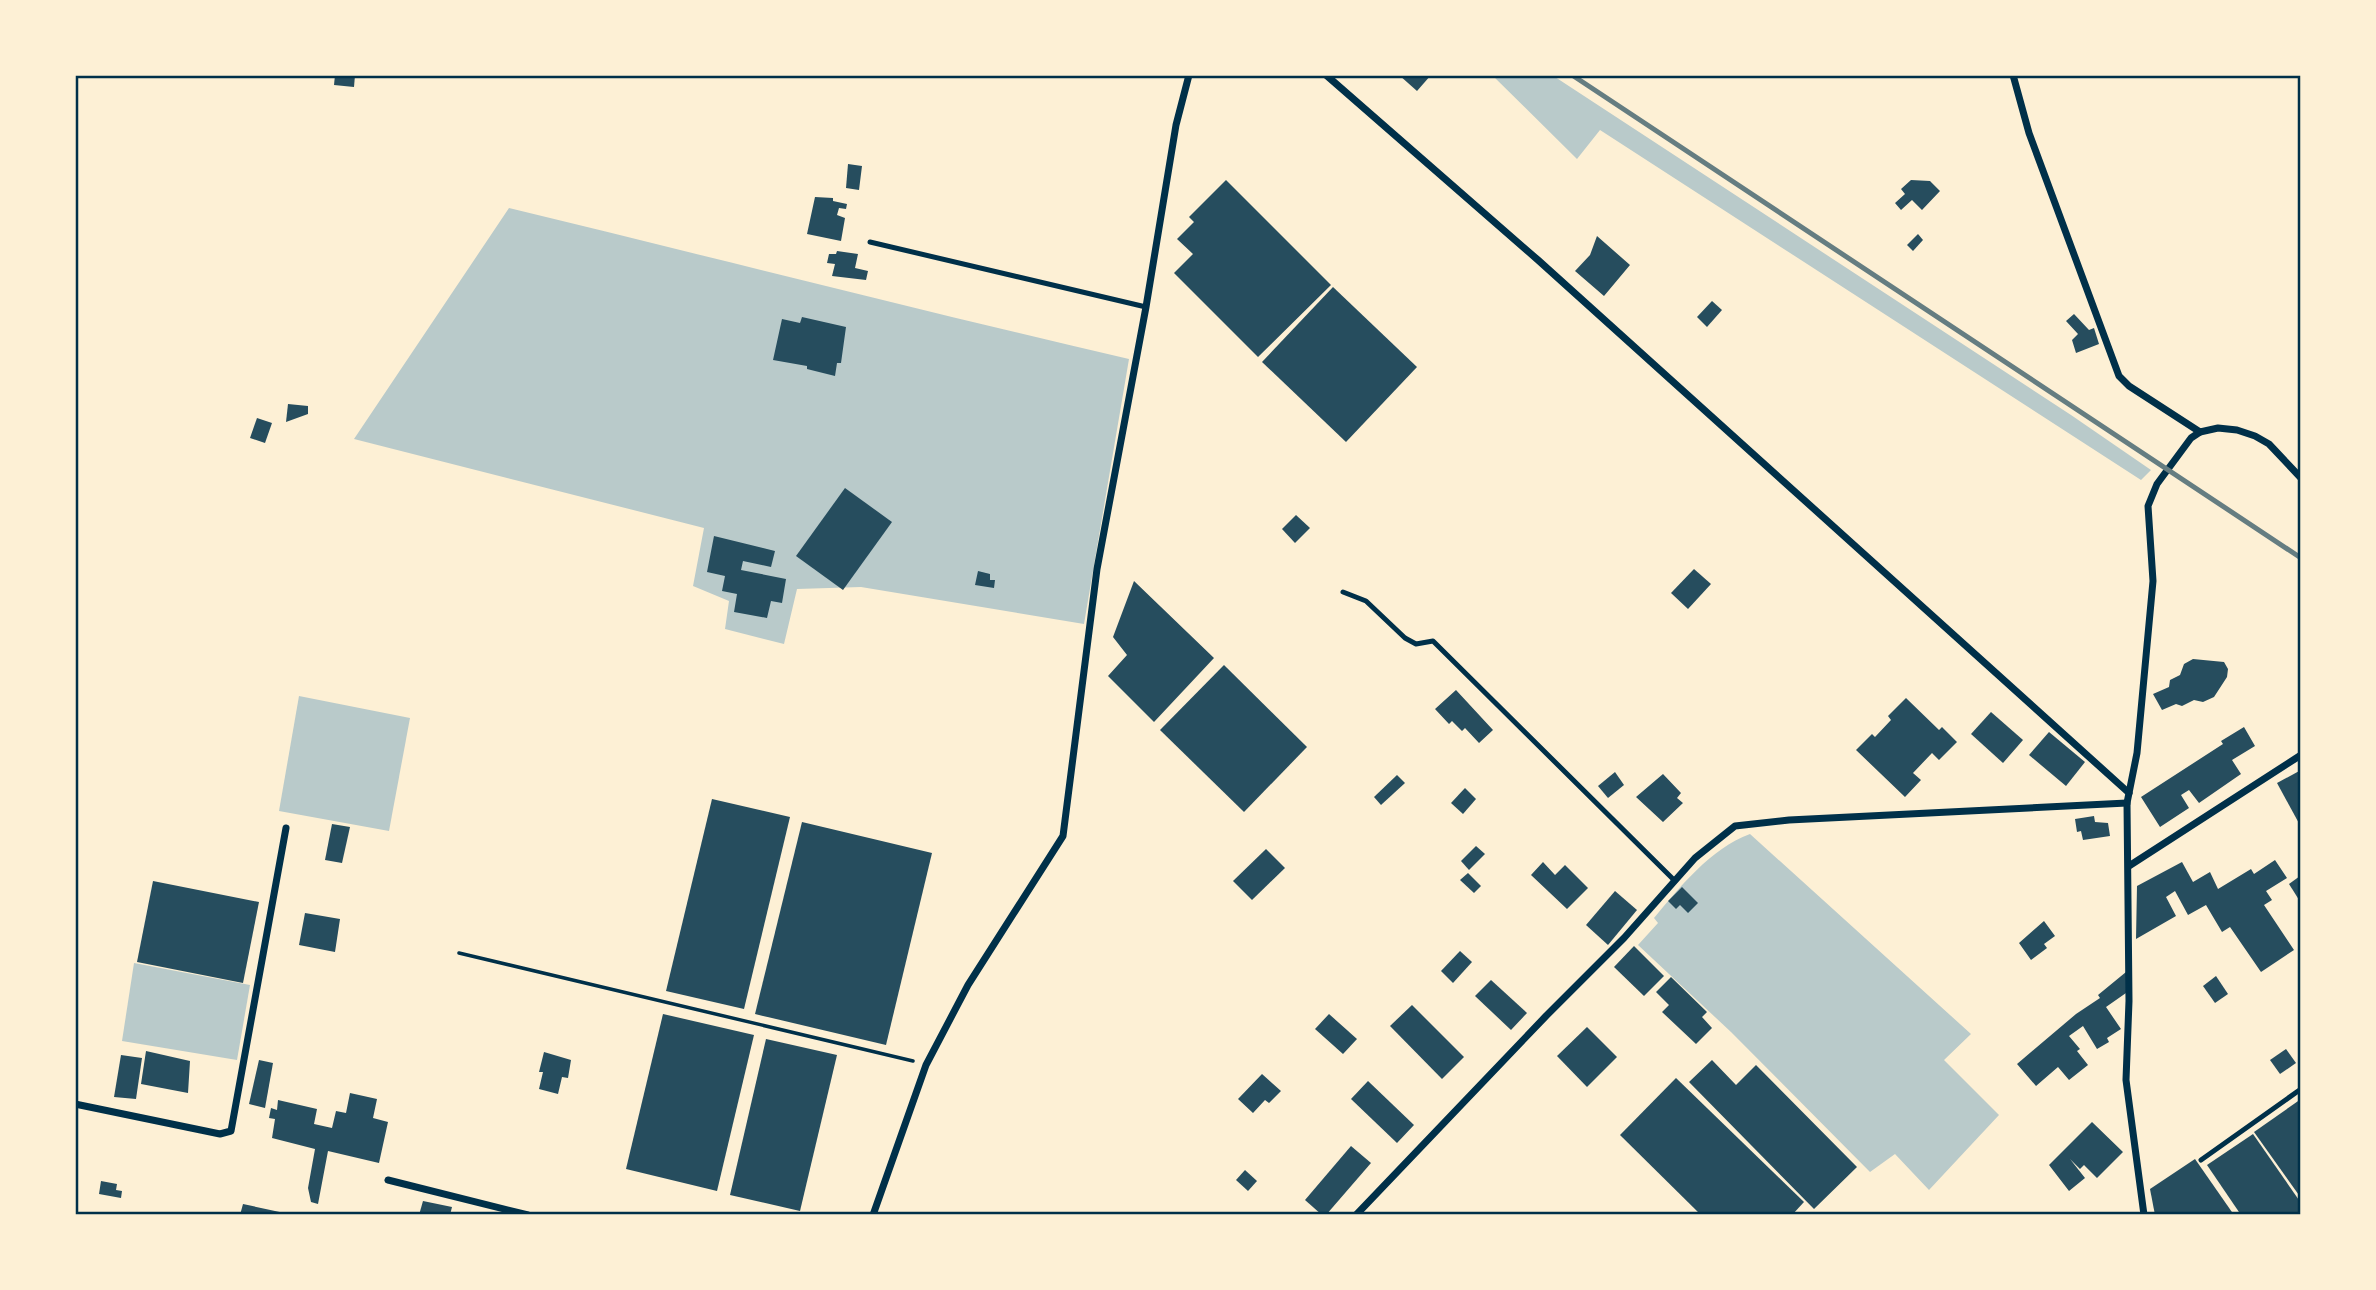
<svg xmlns="http://www.w3.org/2000/svg" width="2376" height="1290" font-family="'Fira Sans Condensed',sans-serif">
<style>
.green{fill:#b9caca}
.building{fill:#264d5e}
.lines{fill:none;stroke-linecap:round;stroke-linejoin:round}
.path{stroke:#003049;stroke-width:3.5}
.service{stroke:#003049;stroke-width:5}
.minor{stroke:#003049;stroke-width:7}
.rail{stroke:#657d81;stroke-width:5}
.neatline{fill:none;stroke:#003049;stroke-width:2.5}
</style>
<rect width="100%" height="100%" fill="#fdf0d5"/>
<g class="green">
<polygon points="1492,75 1552,75 2071,415 2151,470 2141,480 1600,130 1577,159"/>
<path d="M509,208C715,258 922,311 1129,359L1084,624L861,587L797,589L784,644L725,629L729,601L693,586L704,528L354,439Z"/>
<polygon points="299,696 410,718 389,831 279,811"/>
<path d="M1750,834L1971,1034L1944,1060L1999,1115L1929,1190L1895,1154L1870,1172L1731,1032L1638,945L1658,923L1654,918C1681,886 1710,849 1750,834Z"/>
<polygon points="134,963 250,985 237,1060 122,1041"/>
</g>
<g class="building">
<polygon points="335,75 355,75 354,87 334,85"/>
<polygon points="1399,75 1431,75 1417,91"/>
<polygon points="848,164 862,166 859,190 846,188"/>
<polygon points="1226,180 1331,285 1258,357 1174,273 1193,254 1177,239 1194,222 1189,217"/>
<polygon points="1911,180 1930,181 1940,191 1922,210 1912,200 1901,210 1895,203 1905,194 1901,189"/>
<polygon points="815,197 833,198 833,201 847,204 846,209 839,208 837,215 845,218 841,241 807,234"/>
<polygon points="1918,234 1923,240 1913,251 1907,245"/>
<polygon points="1597,236 1630,265 1604,296 1575,271 1590,255"/>
<polygon points="837,251 858,254 855,268 868,271 866,280 832,276 835,264 827,263 829,254 836,254"/>
<polygon points="1333,287 1417,367 1346,442 1262,362"/>
<polygon points="1712,301 1722,310 1707,327 1697,317"/>
<polygon points="2074,314 2089,330 2094,328 2099,344 2076,353 2072,340 2078,334 2066,321"/>
<polygon points="802,317 846,327 841,363 837,363 835,376 807,369 807,366 773,360 782,319 800,323"/>
<polygon points="288,404 308,406 308,414 286,422"/>
<polygon points="257,418 272,423 265,443 250,438"/>
<polygon points="845,488 892,522 843,590 796,556"/>
<polygon points="1296,515 1310,528 1295,543 1282,529"/>
<polygon points="714,536 775,551 771,567 743,561 741,570 786,579 782,603 771,601 767,618 734,612 737,594 722,591 725,576 707,572"/>
<polygon points="1694,569 1711,584 1688,609 1671,593"/>
<polygon points="978,571 990,574 990,580 995,580 994,588 975,585"/>
<polygon points="1134,581 1214,658 1154,722 1108,676 1127,655 1113,637"/>
<polygon points="2193,659 2224,662 2228,669 2227,677 2214,697 2203,702 2194,700 2182,706 2176,704 2162,710 2153,694 2169,687 2170,680 2180,675 2184,664"/>
<polygon points="1224,665 1307,747 1244,812 1160,730"/>
<polygon points="1456,690 1493,730 1479,743 1465,728 1462,731 1452,721 1449,724 1435,709"/>
<polygon points="1906,698 1939,730 1942,727 1957,742 1939,760 1932,753 1913,773 1921,780 1905,797 1856,750 1872,734 1875,737 1891,720 1888,716"/>
<polygon points="1991,712 2023,740 2003,763 1971,734"/>
<polygon points="2244,727 2255,746 2232,760 2241,774 2199,803 2189,790 2181,795 2189,808 2160,827 2141,797 2223,744 2221,741"/>
<polygon points="2049,732 2085,762 2066,786 2029,755"/>
<polygon points="2301,770 2301,827 2277,783"/>
<polygon points="1615,772 1624,785 1608,798 1598,786"/>
<polygon points="1663,774 1681,793 1677,798 1683,803 1663,822 1636,797"/>
<polygon points="1397,775 1405,783 1381,805 1374,797"/>
<polygon points="1465,788 1476,799 1463,814 1451,803"/>
<polygon points="712,799 790,817 744,1009 666,991"/>
<polygon points="2094,816 2095,822 2108,823 2110,836 2083,840 2081,831 2077,832 2075,819"/>
<polygon points="802,822 932,853 886,1045 755,1014"/>
<polygon points="332,824 350,827 342,863 325,860"/>
<polygon points="1476,846 1485,854 1469,870 1461,861"/>
<polygon points="1266,849 1285,868 1252,900 1233,881"/>
<polygon points="2275,860 2287,878 2266,891 2272,900 2264,905 2294,950 2261,972 2230,927 2222,932 2206,905 2188,915 2175,891 2166,897 2176,916 2136,939 2137,886 2182,862 2193,882 2210,872 2218,889 2251,869 2254,874"/>
<polygon points="1543,862 1555,875 1565,865 1588,888 1567,909 1531,875"/>
<polygon points="1468,873 1481,886 1474,893 1460,880"/>
<polygon points="2300,876 2301,878 2301,903 2289,884"/>
<polygon points="153,881 259,902 243,983 137,962"/>
<polygon points="1682,887 1698,903 1688,913 1680,905 1676,909 1668,901"/>
<polygon points="1615,891 1637,910 1608,945 1586,925"/>
<polygon points="305,913 340,919 335,952 299,945"/>
<polygon points="2044,921 2055,936 2044,944 2047,948 2031,960 2019,943"/>
<polygon points="1634,946 1664,976 1644,996 1614,967"/>
<polygon points="1460,951 1472,962 1453,983 1441,971"/>
<polygon points="2126,972 2126,993 2106,1007 2121,1029 2107,1038 2109,1042 2097,1049 2083,1026 2069,1036 2080,1049 2077,1051 2088,1065 2069,1080 2058,1067 2036,1086 2017,1064 2076,1014 2100,998 2098,995"/>
<polygon points="2216,976 2228,994 2215,1003 2203,986"/>
<polygon points="1671,977 1707,1012 1702,1017 1712,1028 1696,1044 1662,1012 1669,1005 1656,992"/>
<polygon points="1491,980 1527,1013 1511,1030 1475,996"/>
<polygon points="1412,1005 1464,1057 1442,1079 1390,1026"/>
<polygon points="663,1014 754,1035 717,1191 626,1169"/>
<polygon points="1329,1014 1357,1039 1343,1054 1315,1029"/>
<polygon points="1587,1027 1617,1057 1587,1087 1557,1056"/>
<polygon points="766,1039 837,1055 800,1211 730,1195"/>
<polygon points="2286,1049 2296,1063 2280,1074 2270,1060"/>
<polygon points="146,1051 190,1061 188,1093 141,1084"/>
<polygon points="544,1052 571,1060 568,1078 562,1077 558,1094 539,1089 543,1072 539,1072"/>
<polygon points="121,1055 142,1058 136,1099 114,1097"/>
<polygon points="259,1060 273,1063 265,1108 249,1104"/>
<polygon points="1712,1060 1736,1085 1756,1065 1857,1167 1814,1209 1689,1082"/>
<polygon points="1262,1074 1281,1091 1269,1103 1265,1100 1253,1113 1238,1099"/>
<polygon points="1676,1078 1804,1202 1792,1215 1701,1215 1620,1135"/>
<polygon points="1368,1081 1414,1125 1397,1143 1351,1099"/>
<polygon points="350,1093 377,1099 373,1118 388,1122 379,1163 328,1151 318,1204 311,1202 308,1188 315,1149 272,1138 275,1119 269,1118 271,1108 277,1110 278,1100 317,1109 314,1124 332,1128 336,1111 346,1113"/>
<polygon points="2301,1099 2301,1198 2254,1132"/>
<polygon points="2092,1122 2123,1152 2097,1178 2084,1165 2080,1169 2070,1159 2085,1178 2069,1191 2049,1165"/>
<polygon points="2253,1134 2301,1203 2301,1215 2241,1215 2207,1165"/>
<polygon points="1351,1146 1371,1163 1326,1215 1322,1215 1305,1200"/>
<polygon points="2195,1159 2234,1215 2155,1215 2150,1189"/>
<polygon points="1245,1170 1257,1181 1248,1191 1236,1180"/>
<polygon points="101,1181 117,1184 116,1190 122,1191 121,1198 99,1194"/>
<polygon points="423,1201 452,1207 450,1215 419,1215"/>
<polygon points="243,1204 289,1214 288,1215 240,1215"/>
</g>
<g class="lines">
<polyline class="path" points="459,953 913,1061"/>
<g class="service">
<polyline points="870,242 1146,307"/>
<polyline points="1343,592 1366,601 1405,638 1416,644 1433,641 1675,881"/>
<polyline points="2201,1160 2301,1089"/>
</g>
<g class="minor">
<polyline points="1326,75 1538,260 2129,793"/>
<polyline points="2013,75 2029,133 2119,376 2129,386 2200,432"/>
<polyline points="2129,866 2301,755"/>
<polyline points="75,1104 220,1134 231,1131 286,828"/>
<polyline points="388,1180 528,1215"/>
<polyline points="873,1215 926,1065 968,985 1063,836 1097,569 1146,307 1176,125 1189,75"/>
<polyline points="1356,1215 1546,1016 1624,938 1695,858 1735,826 1789,820 2127,803"/>
<polyline points="2144,1215 2126,1080 2129,1001 2127,803 2137,753 2153,581 2148,506 2157,484 2191,438 2200,432 2218,428 2237,430 2255,436 2269,444 2301,478"/>
</g>
<polyline class="rail" points="1572,75 2301,558"/>
</g>
<rect width="2376" height="1290" fill="none" stroke="#fdf0d5" stroke-width="154"/>
<rect x="77" y="77" width="2222" height="1136" class="neatline"/>
</svg>
